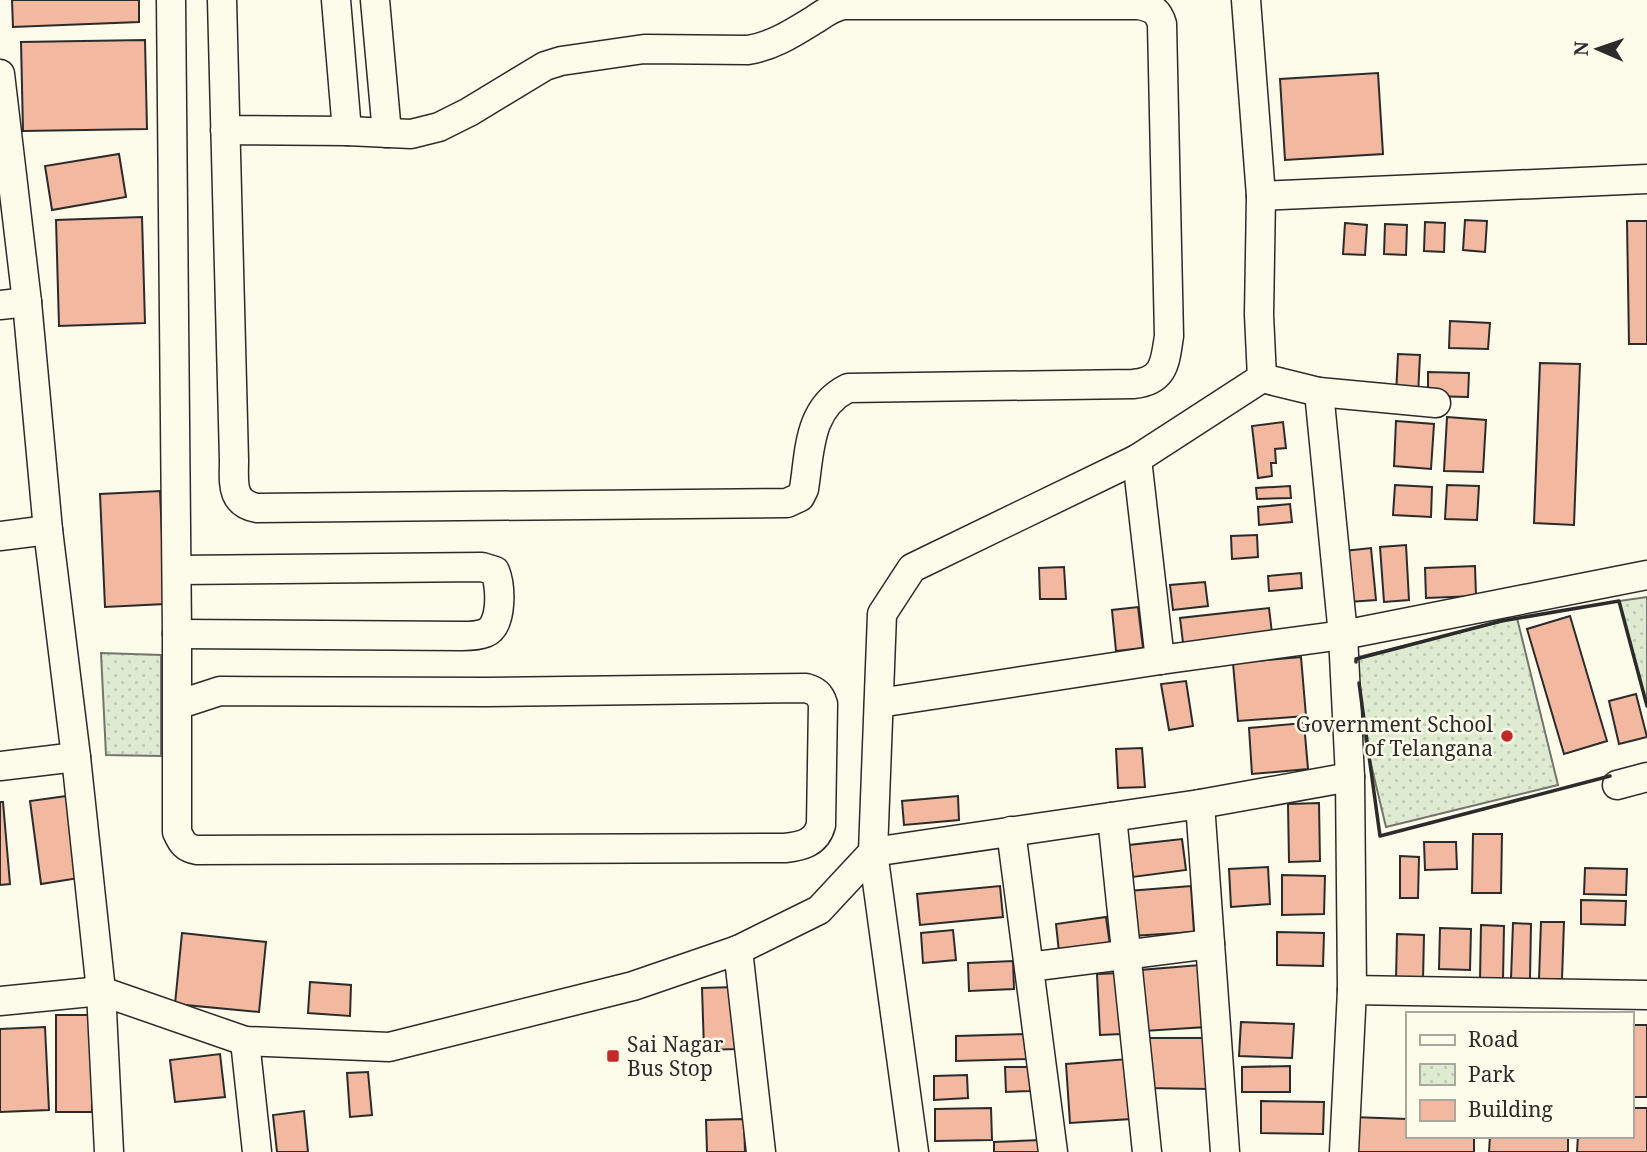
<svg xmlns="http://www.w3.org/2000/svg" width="1647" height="1152" font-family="'Noto Serif',serif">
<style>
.park{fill:url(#park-dots);stroke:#74746e;stroke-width:2}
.building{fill:#f2b8a0;stroke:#2b2b2b;stroke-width:2}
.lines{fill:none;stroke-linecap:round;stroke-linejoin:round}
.street-casing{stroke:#2b2b2b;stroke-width:31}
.street{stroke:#fdfbea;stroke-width:28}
.wall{stroke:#2b2b2b;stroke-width:3.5}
.poi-dot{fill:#c62828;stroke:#fdfbea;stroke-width:2.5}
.labels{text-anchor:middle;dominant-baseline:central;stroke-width:5;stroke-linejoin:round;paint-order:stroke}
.poi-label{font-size:21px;fill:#2b2b2b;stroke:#fdfbea;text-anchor:end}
</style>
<defs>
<pattern id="park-dots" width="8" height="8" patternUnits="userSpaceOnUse" patternTransform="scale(1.75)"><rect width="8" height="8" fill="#deebd1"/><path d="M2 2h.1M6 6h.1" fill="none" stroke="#bfcab4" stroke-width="1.8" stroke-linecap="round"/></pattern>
</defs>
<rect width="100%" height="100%" fill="#fdfbea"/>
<g class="park">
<polygon points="1647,597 1647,706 1619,601"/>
<polygon points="1517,618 1558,785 1386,827 1346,660"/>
<polygon points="101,653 161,655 161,756 106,755"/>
</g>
<g class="building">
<polygon points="12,0 139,0 139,22 13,27"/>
<polygon points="145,40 147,129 23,131 21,42"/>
<polygon points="1378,73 1383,154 1285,160 1280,79"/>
<polygon points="119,154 126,197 52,210 45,166"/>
<polygon points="142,217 145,323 59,326 56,220"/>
<polygon points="1465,220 1487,221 1485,252 1463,250"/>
<polygon points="1627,221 1647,221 1647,344 1629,344"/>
<polygon points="1425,222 1445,223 1444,252 1424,251"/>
<polygon points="1345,223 1367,225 1365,255 1343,254"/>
<polygon points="1385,224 1407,225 1406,255 1384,254"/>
<polygon points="1450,321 1490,323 1488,349 1449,348"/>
<polygon points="1398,354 1420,355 1418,395 1396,395"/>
<polygon points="1540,363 1580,364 1574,525 1534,523"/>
<polygon points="1428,372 1469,373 1468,397 1428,396"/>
<polygon points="1447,417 1486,420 1483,472 1444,471"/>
<polygon points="1396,421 1434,424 1431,469 1394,466"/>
<polygon points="1283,422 1286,448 1275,449 1276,463 1271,463 1272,476 1258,478 1252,426"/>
<polygon points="1395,485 1432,487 1431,517 1393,515"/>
<polygon points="1447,485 1479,486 1477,520 1445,519"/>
<polygon points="1290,486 1291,498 1257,499 1256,488"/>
<polygon points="160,491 165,604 105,607 100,494"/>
<polygon points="1290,504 1292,522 1259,525 1258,507"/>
<polygon points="1257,535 1258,557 1232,559 1231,536"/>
<polygon points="1406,545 1409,600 1384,602 1380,547"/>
<polygon points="1371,548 1376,600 1349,602 1344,551"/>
<polygon points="1475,566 1476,596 1426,598 1425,568"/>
<polygon points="1064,567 1066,599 1040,599 1039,568"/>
<polygon points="1301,573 1302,588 1269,591 1268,576"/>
<polygon points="1205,582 1208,606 1173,610 1170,585"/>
<polygon points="1138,607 1143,648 1116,651 1112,610"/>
<polygon points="1269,608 1272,633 1183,643 1180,618"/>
<polygon points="1570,616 1607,741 1564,754 1527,629"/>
<polygon points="1301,657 1306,716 1238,721 1233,663"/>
<polygon points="1186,681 1193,726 1169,730 1161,684"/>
<polygon points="1636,694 1647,737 1619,744 1609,701"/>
<polygon points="1304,723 1308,769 1252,774 1249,728"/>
<polygon points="1142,748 1145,787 1118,788 1116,749"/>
<polygon points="74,795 85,877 41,884 30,801"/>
<polygon points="958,796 959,820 904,825 902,801"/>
<polygon points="0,802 3,802 10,884 0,885"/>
<polygon points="1319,803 1320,861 1289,862 1288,804"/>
<polygon points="1473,834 1502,834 1501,893 1472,893"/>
<polygon points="1182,839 1186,870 1133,877 1129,845"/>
<polygon points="1424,842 1456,842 1457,869 1425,870"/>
<polygon points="1400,856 1419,857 1418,898 1400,898"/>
<polygon points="1268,867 1270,904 1231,907 1229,869"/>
<polygon points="1585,868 1627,869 1626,895 1584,894"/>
<polygon points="1282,875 1325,876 1324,914 1282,915"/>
<polygon points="1000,886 1003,917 920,925 917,894"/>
<polygon points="1191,886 1194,932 1132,936 1128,891"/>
<polygon points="1581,900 1626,901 1625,925 1581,924"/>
<polygon points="1106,917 1110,945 1059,952 1056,924"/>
<polygon points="1541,922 1564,922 1562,979 1539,979"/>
<polygon points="1513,923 1531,924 1530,979 1511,979"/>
<polygon points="1481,925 1504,926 1503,980 1480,980"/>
<polygon points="1440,928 1471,929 1470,970 1439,969"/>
<polygon points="953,930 956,960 923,963 921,933"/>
<polygon points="1277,932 1324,933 1323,966 1277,965"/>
<polygon points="182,933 266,942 259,1012 175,1004"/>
<polygon points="1397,934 1424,935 1423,980 1396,979"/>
<polygon points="1013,961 1014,989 969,991 968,963"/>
<polygon points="1200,965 1206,1027 1144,1031 1140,970"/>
<polygon points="1120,973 1122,1034 1100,1035 1097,974"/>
<polygon points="310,982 351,985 350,1016 308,1013"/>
<polygon points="735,987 737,1049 704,1050 702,988"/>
<polygon points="56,1015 93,1015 92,1112 56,1112"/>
<polygon points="1241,1022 1294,1024 1292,1058 1239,1056"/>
<rect x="1631" y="1025" width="16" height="72"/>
<polygon points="45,1027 49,1110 0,1112 0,1029"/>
<polygon points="1029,1034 1029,1059 956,1061 956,1036"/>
<polygon points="1145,1038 1209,1038 1209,1089 1145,1088"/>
<polygon points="220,1054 225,1097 175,1102 170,1060"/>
<polygon points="1128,1059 1131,1119 1070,1123 1066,1064"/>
<polygon points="1290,1066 1290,1092 1242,1092 1242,1067"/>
<polygon points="1005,1067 1030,1067 1030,1091 1006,1092"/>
<polygon points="368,1072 372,1115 350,1117 347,1073"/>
<polygon points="967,1075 968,1098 934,1100 934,1076"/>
<polygon points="1261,1101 1324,1102 1323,1134 1261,1133"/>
<polygon points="991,1108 992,1140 935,1141 935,1109"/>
<polygon points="1631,1108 1647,1108 1647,1152 1577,1152 1578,1136 1631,1136"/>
<polygon points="304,1111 308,1152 277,1152 273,1115"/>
<polygon points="1353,1117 1407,1119 1407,1136 1474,1136 1474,1152 1352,1152"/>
<polygon points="744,1119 745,1152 707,1152 706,1120"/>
<polygon points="1490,1136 1568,1136 1568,1152 1489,1152"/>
<polygon points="1040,1140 1040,1152 994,1152 994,1142"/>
</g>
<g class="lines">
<g class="street-casing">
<g id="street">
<path d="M171,0L177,634V832C182,843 185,848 197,850L785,848C802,846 816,843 821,825L823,704C820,694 816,691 806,688L486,692L220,691L177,705"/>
<path d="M222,0L234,460C234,482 230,503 257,508L787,503L800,497L804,489C810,451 808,408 848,388L1133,384C1165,381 1165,362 1169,336L1162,24C1158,10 1152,8 1139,5H844C832,7 825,13 814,20C793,33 773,46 748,50L644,49L561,61L545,66L469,112L439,127L411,134L347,131L225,130"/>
<polyline points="336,0 347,131"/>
<polyline points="375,0 387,133"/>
<polyline points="1246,0 1261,196 1259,315 1262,378"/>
<polyline points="0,74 27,302 48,530 76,757 101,991 109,1152"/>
<polyline points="1261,196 1647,179"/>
<polyline points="0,305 27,302"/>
<polyline points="1319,392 1343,635 1350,777 1352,990 1344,1152"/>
<polyline points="1137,459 1160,660"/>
<polyline points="0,536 48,530"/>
<path d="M177,570L482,567L495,571C501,586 503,626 485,633C478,636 469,636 462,636L177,634"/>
<polyline points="879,703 1160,660 1343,635 1647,575"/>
<polyline points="0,766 76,757"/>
<polyline points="1617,785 1647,777"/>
<polyline points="1200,804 1225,1152"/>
<polyline points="1112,817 1147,1152"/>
<polyline points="1011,831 1053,1152"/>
<polyline points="738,950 761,1152"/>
<polyline points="1029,967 1210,944"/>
<polyline points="1352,990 1647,995"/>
<polyline points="0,1001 101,991 245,1041 389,1047 633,986 738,950 819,910 873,852 1200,804 1350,777"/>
<polyline points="245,1041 257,1152"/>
<polyline points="914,1152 873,852 882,614 912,568 1137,459 1262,378 1319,392 1436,403"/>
</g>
</g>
<use href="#street" class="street"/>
<g class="wall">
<polyline points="1356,662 1356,659 1501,621 1619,601 1647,706"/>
<polyline points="1359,683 1380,836 1610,776"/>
</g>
</g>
<g class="poi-dot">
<circle cx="1507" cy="736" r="7"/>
<rect x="606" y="1049" width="14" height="14" rx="3.5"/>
</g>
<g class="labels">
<g class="poi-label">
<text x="1493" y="724">Government School<tspan x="1493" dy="24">of Telangana</tspan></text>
<text x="627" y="1044" text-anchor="start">Sai Nagar<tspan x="627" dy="24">Bus Stop</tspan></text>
</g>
</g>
<rect x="1406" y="1012" width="228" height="126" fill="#fdfbea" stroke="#a9a89e" stroke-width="2"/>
<rect x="1420" y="1035" width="35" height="10" fill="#fdfbea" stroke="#a9a89e" stroke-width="2"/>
<text x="1468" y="1047" font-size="21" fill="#2b2b2b">Road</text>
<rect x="1420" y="1064" width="35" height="21" fill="url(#park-dots)" stroke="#a9a89e" stroke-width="2"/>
<text x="1468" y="1082" font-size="21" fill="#2b2b2b">Park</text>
<rect x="1420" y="1100" width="35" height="21" fill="#f2b8a0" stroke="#a9a89e" stroke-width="2"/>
<text x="1468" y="1117" font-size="21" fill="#2b2b2b">Building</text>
<g transform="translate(1598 49) rotate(272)" stroke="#fdfbea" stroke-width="5" paint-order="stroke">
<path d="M0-5L12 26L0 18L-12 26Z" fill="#2b2b2b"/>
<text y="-10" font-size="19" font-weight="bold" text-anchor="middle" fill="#2b2b2b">N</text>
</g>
</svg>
